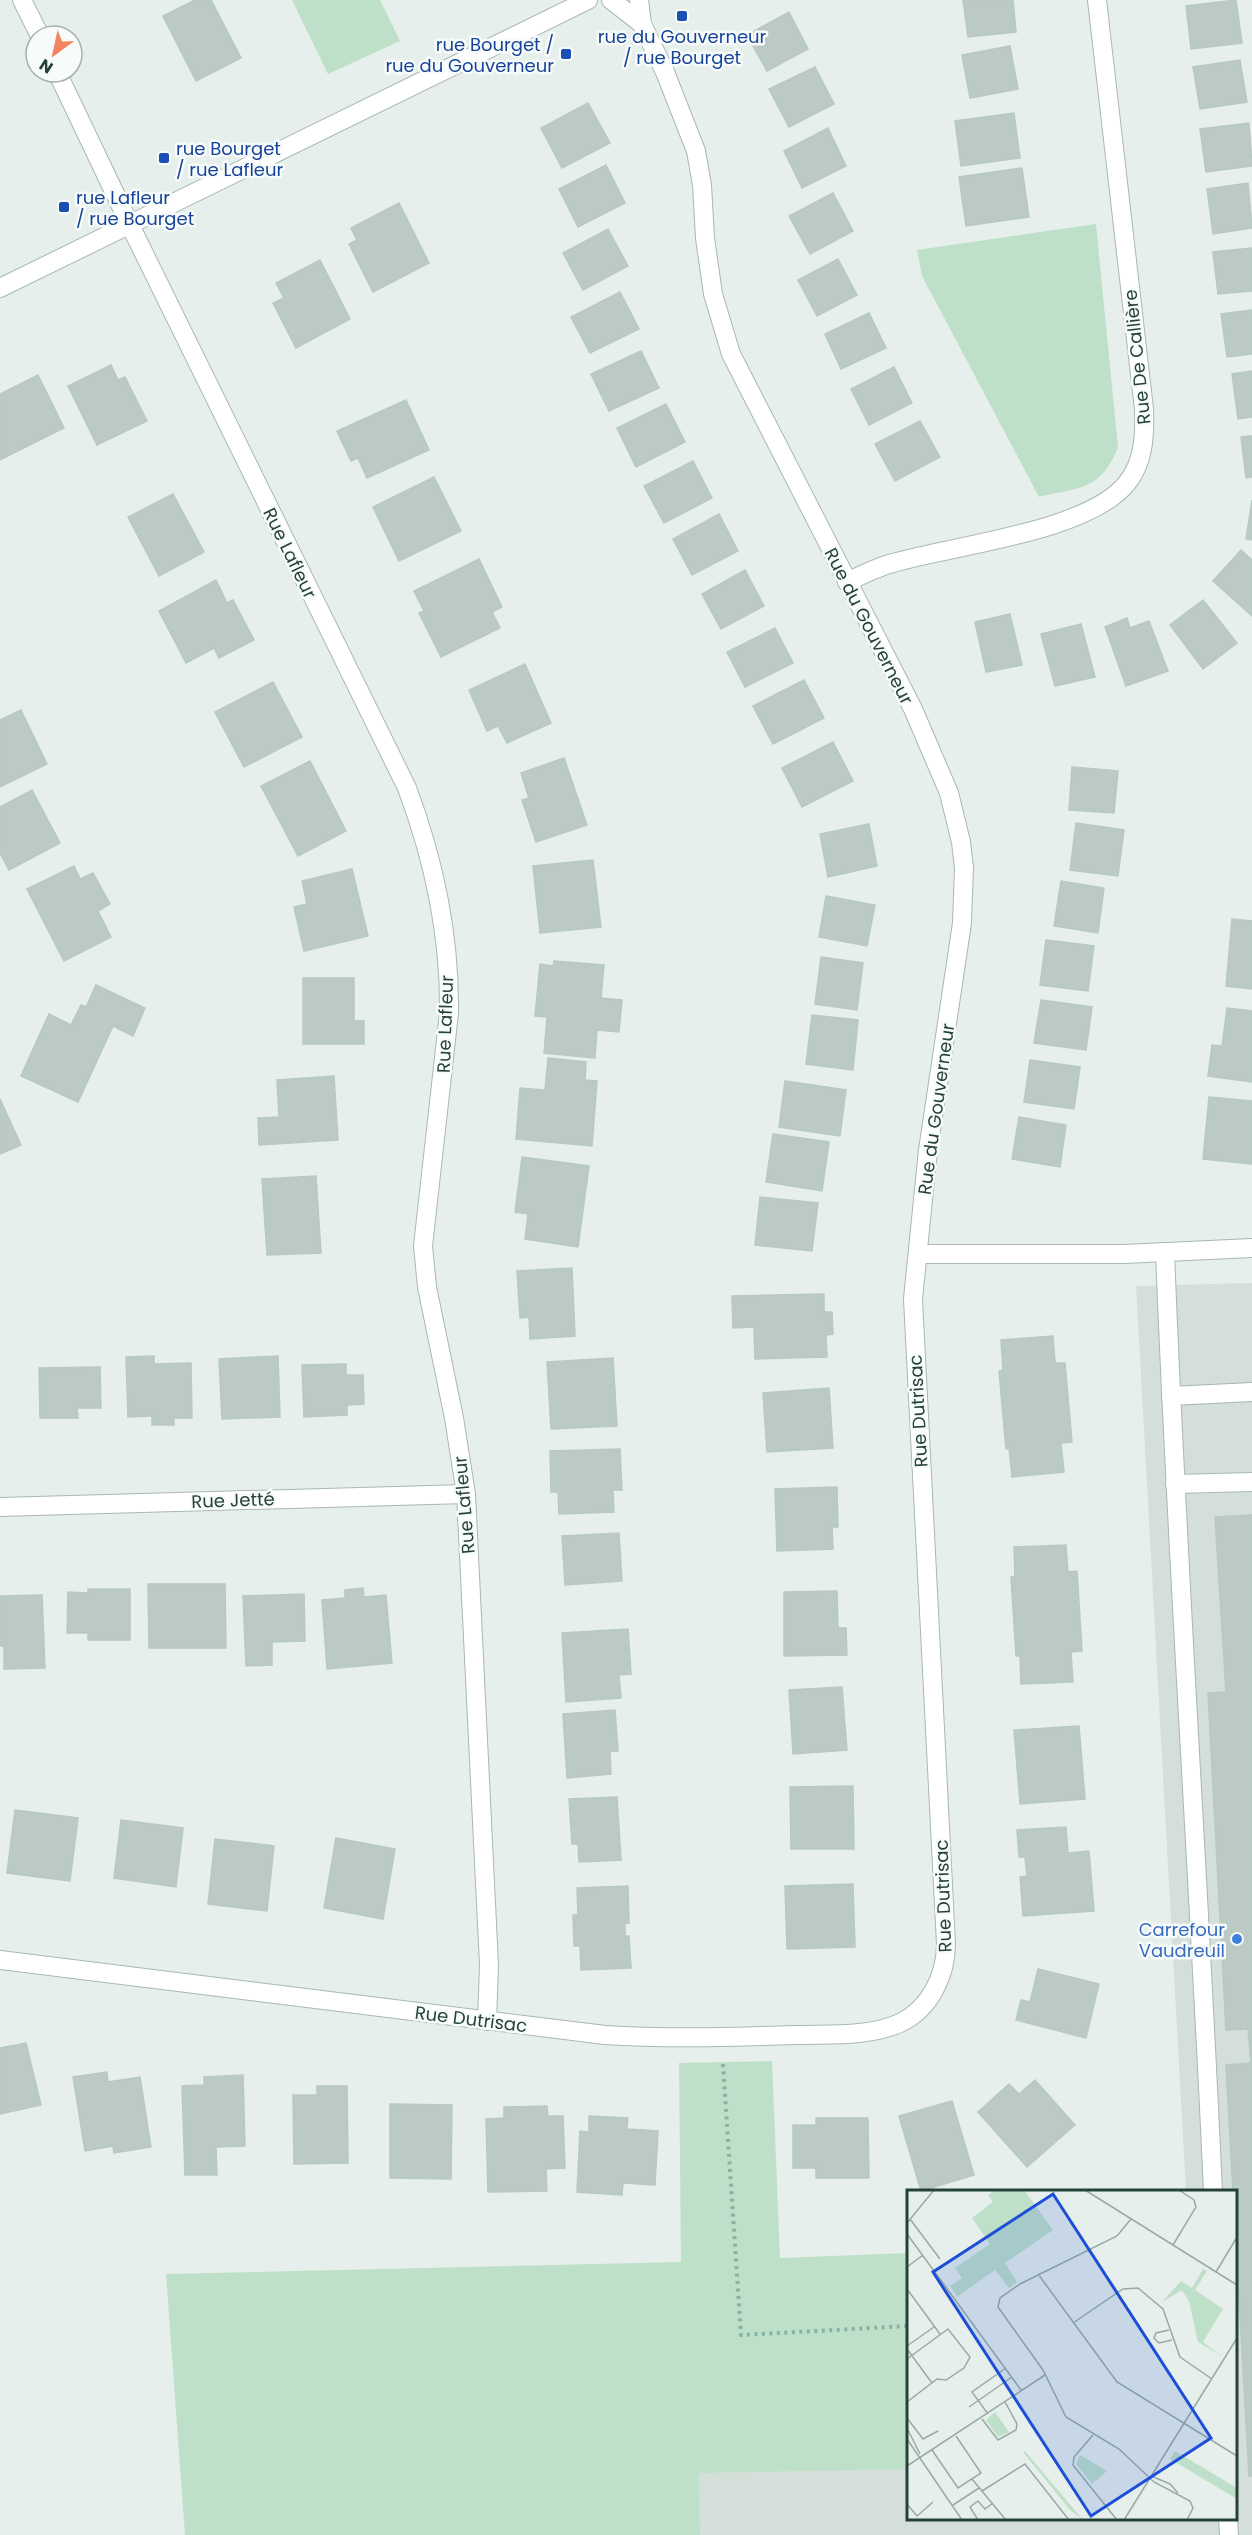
<svg xmlns="http://www.w3.org/2000/svg" width="1252" height="2535" font-family="Poppins,sans-serif">
<style>
.built{fill:#d4dfda}
.green{fill:#bfe0c8}
.building{fill:#bbcac4;stroke:#b8c9c2;stroke-width:1.5}
.lines{fill:none;stroke-linecap:round;stroke-linejoin:round}
.service-casing{stroke:#a8b8b2;stroke-width:20}
.minor-casing{stroke:#a8b8b2;stroke-width:20}
.tertiary-casing{stroke:#a8b8b2;stroke-width:20}
.path{stroke:#86b3a5;stroke-width:4;stroke-dasharray:3 4.5;stroke-linecap:butt}
.service{stroke:#fff;stroke-width:18}
.minor{stroke:#fff;stroke-width:18}
.tertiary{stroke:#fff;stroke-width:18}
.transit-dot{fill:#1a4fb4;stroke:#f7fbf9;stroke-width:2}
.shop-dot{fill:#3f7fe0;stroke:#f7fbf9;stroke-width:2}
.labels{text-anchor:middle;dominant-baseline:central;stroke-width:5;stroke-linejoin:round;paint-order:stroke}
.transit-label{font-size:18px;fill:#164399;stroke:#f7fbf9;text-anchor:start}
.street-label{font-size:18px;fill:#24423a;stroke:#f7fbf9}
.shop-label{font-size:18px;fill:#366cbe;stroke:#f7fbf9;text-anchor:end}
.inset-road{fill:none;stroke:#98aaa4;stroke-width:1.5}
.view{fill:#1d4ed8;fill-opacity:0.15;stroke:#1d4ed8;stroke-width:3}
.inset-edge{fill:none;stroke:#24423a;stroke-width:3}
</style>
<rect width="100%" height="100%" fill="#e6efeb"/>
<polygon class="built" points="1252,1283 1252,2535 700,2535 698,2473 908,2253 908,2518 1236,2518 1236,2192 1186,2191 1136,1286"/>
<g class="green">
<polygon points="292,0 380,0 400,41 328,74"/>
<path d="M1096,224L1118,448C1099,491 1081,487 1039,497L922,276L917,250Z"/>
<polygon points="772,2061 780,2258 908,2253 908,2469 699,2473 700,2535 185,2535 166,2274 681,2262 679,2063"/>
</g>
<g class="building">
<polygon points="195,0 211,0 241,58 196,81 163,16"/>
<polygon points="963,0 1013,0 1016,32 968,37"/>
<polygon points="1236,0 1242,43 1191,49 1186,6"/>
<polygon points="789,12 808,49 767,71 747,35"/>
<polygon points="1010,46 1018,89 970,98 962,55"/>
<polygon points="1240,60 1247,102 1200,109 1193,67"/>
<polygon points="815,67 834,104 789,127 769,89"/>
<polygon points="588,103 610,143 562,168 541,128"/>
<polygon points="1014,113 1020,158 961,166 955,121"/>
<polygon points="1249,123 1252,166 1206,172 1200,129"/>
<polygon points="828,128 846,166 802,188 784,151"/>
<polygon points="606,165 625,203 578,227 559,189"/>
<polygon points="1022,168 1029,217 966,226 959,177"/>
<polygon points="1248,183 1252,228 1213,234 1207,189"/>
<polygon points="833,193 853,231 810,254 789,216"/>
<polygon points="399,203 429,263 373,292 349,244 357,240 351,228"/>
<polygon points="608,229 628,266 583,290 563,253"/>
<polygon points="1252,248 1252,291 1218,294 1213,252"/>
<polygon points="838,259 857,295 817,316 798,280"/>
<polygon points="320,260 350,319 296,348 273,303 284,298 276,283"/>
<polygon points="620,292 639,329 590,353 571,317"/>
<polygon points="1252,310 1252,354 1227,357 1221,314"/>
<polygon points="869,313 886,348 841,369 825,334"/>
<polygon points="641,351 659,388 609,411 591,374"/>
<polygon points="111,365 118,380 125,377 147,421 97,445 68,386"/>
<polygon points="894,367 912,403 869,425 851,389"/>
<polygon points="1252,371 1252,417 1238,419 1232,374"/>
<polygon points="38,375 64,428 0,460 0,394"/>
<polygon points="406,400 429,450 367,478 358,458 351,461 337,431"/>
<polygon points="666,404 685,442 636,467 617,428"/>
<polygon points="920,421 940,457 895,481 875,444"/>
<polygon points="1252,436 1252,477 1246,478 1241,437"/>
<polygon points="693,461 712,498 664,523 644,486"/>
<polygon points="434,477 461,531 399,561 373,507"/>
<polygon points="173,494 204,552 159,576 128,517"/>
<polygon points="1252,500 1252,540 1246,539"/>
<polygon points="719,514 738,551 692,575 673,539"/>
<polygon points="1241,550 1252,560 1252,616 1213,581"/>
<polygon points="479,559 502,607 492,612 500,628 441,657 419,613 424,611 414,591"/>
<polygon points="745,570 764,606 721,629 702,594"/>
<polygon points="216,580 227,603 233,600 254,640 219,658 214,648 186,663 159,611"/>
<polygon points="1203,600 1237,643 1203,669 1170,625"/>
<polygon points="1010,614 1022,665 986,672 975,622"/>
<polygon points="1127,618 1130,628 1149,621 1168,671 1126,686 1105,627"/>
<polygon points="1081,624 1095,677 1055,686 1041,634"/>
<polygon points="775,628 793,663 745,687 727,652"/>
<polygon points="525,664 551,723 507,743 498,726 487,731 469,690"/>
<polygon points="804,680 824,718 773,744 753,706"/>
<polygon points="273,682 302,737 244,767 215,712"/>
<polygon points="21,710 47,764 0,787 0,720"/>
<polygon points="833,742 853,781 802,807 782,768"/>
<polygon points="564,758 587,825 536,842 522,800 529,798 521,773"/>
<polygon points="310,761 346,831 298,856 261,786"/>
<polygon points="1072,767 1118,771 1114,813 1069,810"/>
<polygon points="32,790 60,843 9,870 0,853 0,807"/>
<polygon points="1076,823 1124,830 1118,876 1070,870"/>
<polygon points="869,824 877,866 828,877 820,834"/>
<polygon points="593,860 601,927 540,933 533,866"/>
<polygon points="74,866 80,879 93,873 110,904 98,911 111,937 64,961 27,889"/>
<polygon points="352,869 368,936 304,951 294,907 307,904 302,881"/>
<polygon points="1061,881 1104,888 1098,933 1054,926"/>
<polygon points="826,896 875,905 867,946 819,937"/>
<polygon points="1232,919 1252,921 1252,989 1226,986"/>
<polygon points="1046,940 1094,946 1088,991 1040,985"/>
<polygon points="821,957 863,963 857,1010 815,1004"/>
<polygon points="554,961 604,965 601,998 622,1000 619,1032 597,1030 595,1058 544,1053 547,1017 535,1016 540,964 553,966"/>
<polygon points="303,978 354,978 354,1021 364,1021 364,1044 303,1044"/>
<polygon points="96,985 145,1008 133,1036 113,1026 78,1102 21,1076 49,1014 71,1025 81,1005 86,1007"/>
<polygon points="1041,1000 1092,1007 1086,1050 1034,1043"/>
<polygon points="1227,1008 1252,1011 1252,1082 1208,1076 1212,1045 1222,1046"/>
<polygon points="812,1015 858,1020 853,1070 806,1064"/>
<polygon points="548,1058 586,1062 585,1080 597,1081 592,1146 516,1139 520,1088 545,1090"/>
<polygon points="1030,1060 1080,1067 1074,1109 1024,1102"/>
<polygon points="334,1076 338,1140 259,1145 258,1118 279,1117 277,1080"/>
<polygon points="785,1081 846,1090 840,1136 779,1127"/>
<polygon points="1209,1097 1252,1101 1252,1164 1203,1159"/>
<polygon points="0,1099 21,1145 0,1154"/>
<polygon points="1019,1117 1066,1125 1060,1167 1012,1159"/>
<polygon points="773,1134 829,1142 822,1191 766,1182"/>
<polygon points="522,1157 589,1166 578,1247 525,1239 528,1214 515,1212"/>
<polygon points="316,1176 321,1253 267,1255 262,1179"/>
<polygon points="760,1197 818,1203 812,1251 755,1245"/>
<polygon points="572,1268 575,1336 530,1339 529,1317 520,1318 517,1271"/>
<polygon points="824,1294 824,1312 832,1312 833,1334 826,1335 827,1357 755,1359 754,1327 733,1328 732,1296"/>
<polygon points="1053,1336 1055,1363 1065,1363 1072,1442 1061,1443 1064,1472 1012,1477 1009,1448 1006,1449 999,1371 1003,1370 1001,1340"/>
<polygon points="154,1356 154,1364 191,1363 192,1418 174,1418 174,1425 152,1425 152,1416 128,1417 126,1357"/>
<polygon points="278,1356 280,1417 222,1419 219,1359"/>
<polygon points="613,1358 617,1426 551,1429 547,1362"/>
<polygon points="346,1364 346,1375 363,1375 364,1404 347,1405 347,1415 304,1417 302,1365"/>
<polygon points="100,1367 101,1408 77,1408 78,1418 40,1418 39,1368"/>
<polygon points="829,1388 833,1448 767,1452 763,1393"/>
<polygon points="620,1449 622,1490 613,1490 614,1512 559,1514 558,1492 551,1492 550,1451"/>
<polygon points="837,1487 838,1527 832,1527 833,1549 777,1551 775,1489"/>
<polygon points="1252,1515 1252,2476 1249,2476 1236,2243 1236,2192 1233,2192 1226,2065 1251,2063 1248,2029 1226,2030 1208,1693 1226,1692 1215,1517"/>
<polygon points="619,1533 622,1581 565,1585 562,1536"/>
<polygon points="1066,1545 1068,1572 1077,1571 1082,1651 1071,1652 1073,1682 1021,1684 1020,1656 1016,1656 1011,1577 1015,1577 1014,1547"/>
<polygon points="148,1584 225,1584 226,1648 149,1648"/>
<polygon points="363,1588 364,1597 386,1595 392,1663 327,1669 322,1600 345,1598 345,1590"/>
<polygon points="88,1589 130,1589 130,1640 88,1640 88,1633 67,1633 68,1592 88,1593"/>
<polygon points="837,1591 838,1628 846,1628 847,1655 784,1656 784,1592"/>
<polygon points="304,1594 305,1641 272,1642 272,1665 246,1666 243,1596"/>
<polygon points="42,1595 45,1668 4,1669 4,1646 0,1646 0,1596"/>
<polygon points="628,1629 631,1674 619,1675 621,1698 566,1702 562,1633"/>
<polygon points="842,1687 847,1750 793,1754 789,1690"/>
<polygon points="615,1710 618,1751 610,1751 611,1774 567,1778 563,1714"/>
<polygon points="1079,1726 1085,1799 1020,1804 1014,1730"/>
<polygon points="853,1786 854,1849 791,1849 790,1787"/>
<polygon points="617,1797 621,1860 579,1862 578,1844 572,1844 569,1799"/>
<polygon points="15,1810 78,1818 70,1881 7,1873"/>
<polygon points="121,1820 183,1828 176,1887 114,1878"/>
<polygon points="1066,1827 1068,1853 1089,1851 1094,1911 1023,1916 1020,1877 1027,1876 1025,1857 1019,1857 1017,1830"/>
<polygon points="336,1838 395,1849 383,1919 324,1908"/>
<polygon points="215,1839 274,1846 267,1911 208,1904"/>
<polygon points="853,1884 855,1947 787,1949 785,1886"/>
<polygon points="628,1886 629,1923 625,1923 625,1936 629,1936 631,1968 581,1970 580,1946 574,1946 573,1915 578,1915 577,1888"/>
<polygon points="1038,1969 1099,1984 1086,2038 1016,2020 1021,2000 1030,2002"/>
<polygon points="26,2043 41,2105 0,2114 0,2048"/>
<polygon points="107,2072 108,2082 140,2077 151,2147 114,2153 113,2146 85,2151 73,2077"/>
<polygon points="243,2075 245,2146 216,2147 217,2175 185,2175 182,2086 204,2085 204,2077"/>
<polygon points="1035,2080 1075,2125 1027,2167 978,2112 1009,2084 1019,2094"/>
<polygon points="317,2086 347,2086 348,2163 294,2164 293,2095 317,2095"/>
<polygon points="952,2101 974,2175 921,2191 899,2116"/>
<polygon points="390,2104 452,2105 451,2179 390,2178"/>
<polygon points="547,2106 548,2116 563,2116 565,2168 546,2169 547,2191 488,2192 486,2119 504,2118 504,2107"/>
<polygon points="589,2116 628,2118 627,2129 658,2131 655,2185 623,2183 622,2195 577,2192 580,2131 589,2132"/>
<polygon points="816,2118 868,2118 869,2178 816,2178 816,2168 793,2168 793,2125 816,2125"/>
</g>
<g class="lines">
<g class="service-casing">
<g id="service">
<path d="M1165,1252C1177,1565 1199,1878 1213,2192"/>
<polyline points="1171,1396 1252,1392"/>
<polyline points="1175,1484 1252,1482"/>
<polyline points="1228,2518 1229,2535"/>
</g>
</g>
<g class="minor-casing">
<g id="minor">
<polyline points="611,0 642,24"/>
<path d="M129,223L407,788C434,860 450,936 449,1013L423,1246L427,1287L454,1418L466,1494L489,1965L487,2021"/>
<path d="M847,582C862,575 877,567 893,563C954,545 1088,532 1127,483C1144,462 1145,435 1144,409L1097,0"/>
<polyline points="918,1254 1124,1254 1252,1248"/>
<polyline points="0,1507 466,1494"/>
<path d="M0,1960L605,2035C669,2039 733,2037 797,2035C830,2034 869,2037 900,2023C930,2009 946,1975 946,1944L913,1299L928,1150L962,923L964,868L961,842L949,793L913,709L731,354L713,294L705,238L702,185L696,151L665,72L642,24L639,0"/>
</g>
</g>
<g class="tertiary-casing">
<g id="tertiary">
<polyline points="22,0 40,36"/>
<polyline points="57,72 129,223"/>
<polyline points="0,288 588,0"/>
</g>
</g>
<polyline class="path" points="723,2064 741,2335 908,2326"/>
<use href="#service" class="service"/>
<use href="#minor" class="minor"/>
<use href="#tertiary" class="tertiary"/>
</g>
<g class="transit-dot">
<rect x="676" y="10" width="12" height="12" rx="3"/>
<rect x="560" y="48" width="12" height="12" rx="3"/>
<rect x="158" y="152" width="12" height="12" rx="3"/>
<rect x="58" y="201" width="12" height="12" rx="3"/>
</g>
<circle class="shop-dot" cx="1237" cy="1939" r="6"/>
<g class="labels">
<g class="transit-label">
<text x="682" y="36" text-anchor="middle">rue du Gouverneur<tspan x="682" dy="21">/ rue Bourget</tspan></text>
<text x="554" y="44" text-anchor="end">rue Bourget /<tspan x="554" dy="21">rue du Gouverneur</tspan></text>
<text x="176" y="148">rue Bourget<tspan x="176" dy="21">/ rue Lafleur</tspan></text>
<text x="76" y="197">rue Lafleur<tspan x="76" dy="21">/ rue Bourget</tspan></text>
</g>
<g class="street-label">
<text transform="translate(1137 357) rotate(-96)">Rue De Callière</text>
<text transform="translate(290 553) rotate(64)">Rue Lafleur</text>
<text transform="translate(869 626) rotate(63)">Rue du Gouverneur</text>
<text transform="translate(445 1024) rotate(-88)">Rue Lafleur</text>
<text transform="translate(936 1109) rotate(-82)">Rue du Gouverneur</text>
<text transform="translate(918 1411) rotate(-93)">Rue Dutrisac</text>
<text transform="translate(233 1500) rotate(-2)">Rue Jetté</text>
<text transform="translate(464 1505) rotate(-95)">Rue Lafleur</text>
<text transform="translate(943 1896) rotate(-92)">Rue Dutrisac</text>
<text transform="translate(471 2019) rotate(7)">Rue Dutrisac</text>
</g>
<g class="shop-label">
<text x="1225" y="1929">Carrefour<tspan x="1225" dy="21">Vaudreuil</tspan></text>
</g>
</g>
<g transform="translate(907 2190)">
<rect width="330" height="330" fill="#e6efeb"/>
<path d="M89,0H117L146,40L98,73L110,92L102,98L88,80L50,107L43,96L55,88L48,78L83,54L65,28L86,12L81,5ZM296,79L300,81L288,100L316,119L296,152L314,166L291,152L282,111L275,100L255,112L274,91L285,98ZM88,222L102,242L91,247L79,230ZM118,261L176,330L163,320L116,262ZM268,261L330,298V309L263,269ZM173,265L200,281L185,294L169,274Z" fill="#bfe0c8"/>
<path class="inset-road" d="M178,0L330,95M3,29L33,69M224,29L210,46L113,94L93,108L91,117L136,180L159,227L212,259L247,292L283,311L286,318L280,330M0,33L27,0M0,44L114,200M266,55L289,17L287,10L272,0M0,77L16,65M309,82L330,47M131,84L210,192L330,266M0,99L33,144M166,133L216,99L231,98L256,119L273,167L305,189M262,140L249,143L247,148L252,153L265,150M0,156L27,137M0,159L25,193M0,169L41,139L63,167L57,178L39,190L30,189L0,212M62,217L105,187M81,224L65,202L99,178M0,228L16,249L31,241M75,229L91,250L109,240L110,234L98,212M0,238L13,264M186,245L167,267L166,275L210,330M0,249L55,330M25,260L51,298L74,283L49,246M0,276L138,185M244,286L263,294L271,303M65,289L99,330M75,301L118,274L162,330M0,314L10,326L26,312M46,315L72,298M71,330L63,317L71,311L78,319L86,313M217,330L330,148"/>
<path class="view" d="M146,4L304,248L184,326L26,82Z"/>
<rect width="330" height="330" class="inset-edge"/>
</g>
<g transform="translate(54 54) rotate(213)"><circle r="28" fill="#f7fbf9" stroke="#a3b1ad" stroke-width="1.5"/>
<path d="M0-4.5L10 22L0 15L-10 22Z" fill="#f4845f"/>
<text y="-9" font-size="16" font-weight="bold" text-anchor="middle" fill="#24423a">N</text>
</g>
</svg>
